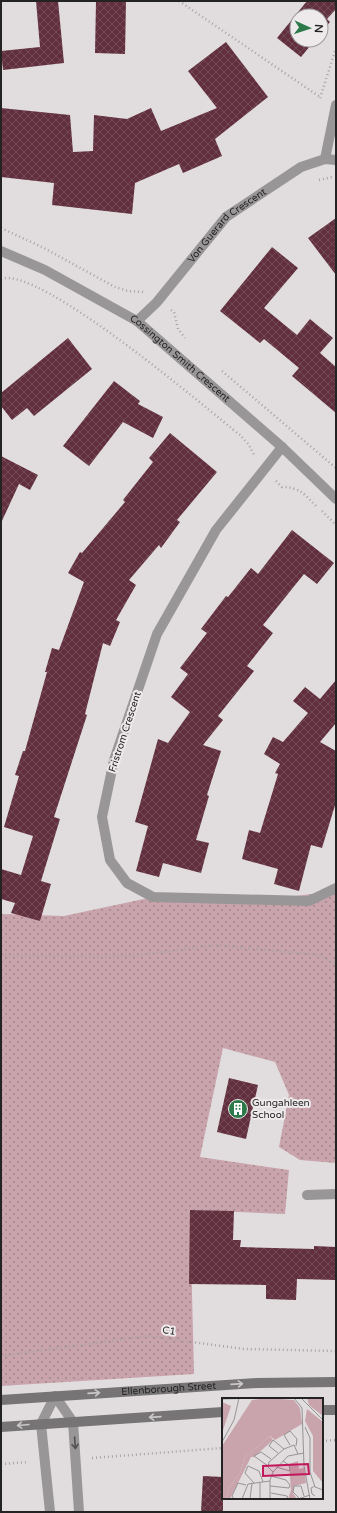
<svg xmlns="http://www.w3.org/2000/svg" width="337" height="1513" font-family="'Varela Round',sans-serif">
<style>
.park{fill:url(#park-dots)}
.building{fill:url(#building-cross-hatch)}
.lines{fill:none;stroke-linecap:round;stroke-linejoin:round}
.path{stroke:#a6a3a4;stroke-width:2.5;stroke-dasharray:1 3;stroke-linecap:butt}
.service{stroke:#989697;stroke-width:10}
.minor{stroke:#989697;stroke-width:10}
.tertiary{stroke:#989697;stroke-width:10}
.secondary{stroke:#767474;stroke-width:10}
.oneway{stroke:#cac7c7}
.oneway2{stroke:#525151}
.labels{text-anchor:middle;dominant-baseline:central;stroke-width:4;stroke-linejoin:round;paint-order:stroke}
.street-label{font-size:10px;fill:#242323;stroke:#eeeaeb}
.poi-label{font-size:10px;fill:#242323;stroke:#eeeaeb;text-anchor:start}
.inset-road{fill:none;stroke:#959393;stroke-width:1}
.view{fill:#c2185b;fill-opacity:0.15;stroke:#c2185b;stroke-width:2}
.inset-edge{fill:none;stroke:#242323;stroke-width:2}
</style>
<defs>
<pattern id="park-dots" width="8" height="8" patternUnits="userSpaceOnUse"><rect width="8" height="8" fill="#c9a4ad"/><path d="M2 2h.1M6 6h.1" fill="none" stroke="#a3858c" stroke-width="1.8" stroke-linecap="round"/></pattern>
<pattern id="building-cross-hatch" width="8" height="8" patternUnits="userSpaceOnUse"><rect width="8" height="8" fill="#612f3d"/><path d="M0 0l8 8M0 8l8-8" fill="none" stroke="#734b57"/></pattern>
</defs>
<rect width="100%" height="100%" fill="#e1ddde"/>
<polygon class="park" points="336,891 336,1163 300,1160 279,1147 289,1095 275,1062 223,1048 200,1157 289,1170 285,1214 190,1210 194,1374 1,1386 1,914 64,916 153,897 254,901"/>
<g class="building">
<polygon points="36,1 58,1 64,63 3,70 1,51 40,47"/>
<polygon points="96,1 126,1 125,54 95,53"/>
<polygon points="307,1 336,1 336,9 327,19 330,22 321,33 321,16 297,16 297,40 315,40 301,57 277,38"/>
<polygon points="226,42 268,97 215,139 222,156 183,173 179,164 135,183 132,214 52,205 54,183 1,177 1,108 70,115 73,152 93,151 94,115 127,119 151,108 161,131 217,108 188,71"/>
<polygon points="336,218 336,275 308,238"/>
<polygon points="272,247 298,268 264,308 297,335 310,319 333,338 320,353 336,367 336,413 292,376 299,368 264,339 260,343 220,311"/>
<polygon points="68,338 92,369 34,416 27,408 12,420 1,406 1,393"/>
<polygon points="114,381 140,401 138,404 163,417 153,438 123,422 89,466 63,446"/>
<polygon points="170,433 217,472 177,520 180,522 161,548 159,545 129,580 136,585 116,620 120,622 110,646 103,643 85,714 87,715 54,817 60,819 41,881 51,884 40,921 11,913 15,903 1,899 1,869 21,875 33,836 4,827 19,776 15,775 23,751 25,751 47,672 45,672 52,648 59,650 84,582 68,573 80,552 82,553 125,502 123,500 153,462 149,458"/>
<polygon points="1,456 38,475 30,490 19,484 1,523"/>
<polygon points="292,530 334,563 317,584 304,574 263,625 273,633 247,666 254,671 218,716 223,720 203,745 221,751 207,795 209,796 196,840 209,843 201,873 163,863 159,877 136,871 148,826 135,822 158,739 168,743 190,712 171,697 188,674 180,668 207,633 201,629 226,596 228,597 251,568 258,574"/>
<polygon points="336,680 336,723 320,742 336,751 336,802 322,848 311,845 299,891 274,884 278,869 242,859 249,830 260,833 278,774 275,773 280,764 264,754 273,737 283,742 308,713 293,701 305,687 320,699"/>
<polygon points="229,1078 258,1085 246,1139 217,1132"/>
<polygon points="190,1210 234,1211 233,1240 241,1240 240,1247 314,1249 314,1246 336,1247 336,1280 297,1279 296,1300 266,1299 266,1285 189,1284"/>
<polygon points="203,1476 223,1477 223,1512 201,1512"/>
</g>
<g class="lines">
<g class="path">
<polyline points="179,1 320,97"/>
<polyline points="320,98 336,48"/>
<polyline points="319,180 332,177"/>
<polyline points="1,228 44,248 115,287 128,291 143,292"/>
<path d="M1,279C39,265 206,408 241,436L249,445L254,455"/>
<polyline points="171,310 174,312 178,329 185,338"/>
<polyline points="222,371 336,468"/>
<path d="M276,481L282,487C300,487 305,495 317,507"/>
<polyline points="322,511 336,525"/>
<polyline points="1,955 102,957 141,955 214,945 319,955 336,964"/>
<polyline points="1,1356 147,1336 244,1349 336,1351"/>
<polyline points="322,1441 336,1440"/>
<polyline points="92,1458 223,1448"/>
<polyline points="1,1464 29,1462"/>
</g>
<polyline class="service" points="50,1512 41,1424 55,1396 73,1422 79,1512"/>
<g class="minor">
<polyline points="325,159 336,105"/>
<path id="s1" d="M137,321L157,302L226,217L301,167L325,159L336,160"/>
<polyline points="282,447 216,530 157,634 114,760 102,817 110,860 127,883 153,897 309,901 336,888"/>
<polyline points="307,1195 336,1194"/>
</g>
<path class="tertiary" id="s2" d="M1,251L45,270L137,321L282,447L336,499"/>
<g class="secondary">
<path id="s3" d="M1,1400L257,1383L336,1382"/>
<polyline points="322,1410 336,1410"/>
<polyline points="1,1427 223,1412"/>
</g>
</g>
<defs><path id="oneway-shaft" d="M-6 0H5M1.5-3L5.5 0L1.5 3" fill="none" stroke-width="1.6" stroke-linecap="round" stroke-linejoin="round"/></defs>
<g class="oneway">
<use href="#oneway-shaft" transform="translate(237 1384) rotate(-4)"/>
<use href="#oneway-shaft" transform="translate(94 1393) rotate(-4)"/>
<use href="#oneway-shaft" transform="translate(155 1417) rotate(176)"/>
<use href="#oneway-shaft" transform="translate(23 1425) rotate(175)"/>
</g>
<use class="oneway2" href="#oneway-shaft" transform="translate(75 1443) rotate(86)"/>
<defs>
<g id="building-disc" transform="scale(1)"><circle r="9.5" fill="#2c7949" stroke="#eeeaeb"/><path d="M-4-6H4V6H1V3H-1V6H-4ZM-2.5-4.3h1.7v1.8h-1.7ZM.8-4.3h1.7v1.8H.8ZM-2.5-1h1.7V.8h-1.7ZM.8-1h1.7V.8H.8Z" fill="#fff"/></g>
</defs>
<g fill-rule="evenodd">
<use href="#building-disc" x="238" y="1109"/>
</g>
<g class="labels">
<g class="street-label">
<text stroke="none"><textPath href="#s1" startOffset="132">Von Guerard Crescent</textPath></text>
<text stroke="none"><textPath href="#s2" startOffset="210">Cossington Smith Crescent</textPath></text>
<text transform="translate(125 732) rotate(-72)">Fristrom Crescent</text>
<text transform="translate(169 1331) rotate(8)">C1</text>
<text stroke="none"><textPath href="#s3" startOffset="168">Ellenborough Street</textPath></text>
</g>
<g class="poi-label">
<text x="252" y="1103">Gungahleen<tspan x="252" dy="12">School</tspan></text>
</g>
</g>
<g transform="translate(222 1398)">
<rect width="101" height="101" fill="#e1ddde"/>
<path d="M85,0H101V18L87,7ZM0,4L9,8L0,35ZM85,11L101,24V85L91,73V38L83,23Z" fill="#c9a4ad"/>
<path d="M46,0L72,2L78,10L80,26L53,42L48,38L23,59L18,75L7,90L4,101H0V48L30,2Z" fill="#c9a4ad"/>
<path d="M48,38L51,42L32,59H29L8,101H4L7,90L18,75L23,59ZM76,63L77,71L82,70L84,85L72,88L71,95L75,101H66L69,92L67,66Z" fill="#c9a4ad"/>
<path class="inset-road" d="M72,0L80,10M79,0L101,22M0,1L37,0M80,10L82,68L88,101M83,29L88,40V74L93,89L101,92M0,44L12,22L17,0M68,47L62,37L68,33L75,41L74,48M56,55L47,48L51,42L62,51M46,68L32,58L39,54L49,61M54,69L68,73L67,67L61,63M51,74L46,69L47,64L62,51L72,47L76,56M32,85L23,75L26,68L37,73L41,84M38,85V101M48,88L67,90L68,87L64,82L49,78M93,88L89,90L90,96L93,98M49,95L65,98L66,101M77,100L71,94L72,88H79L82,98M12,101L10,98L16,85L24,87M20,101L26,86L48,83M28,101L30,85M48,101V82L51,74L66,58L82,55M76,101L88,97"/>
<path class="view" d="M86,66L87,76L41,78V68Z"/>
<rect width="101" height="101" class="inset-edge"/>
</g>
<rect width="337" height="1513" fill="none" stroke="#242323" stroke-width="4"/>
<g transform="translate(309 28) rotate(93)"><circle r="19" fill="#eeeaeb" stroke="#9d9a9b"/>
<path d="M0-3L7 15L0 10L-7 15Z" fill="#2c7949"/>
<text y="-6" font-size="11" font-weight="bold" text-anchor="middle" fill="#242323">N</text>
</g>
</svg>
